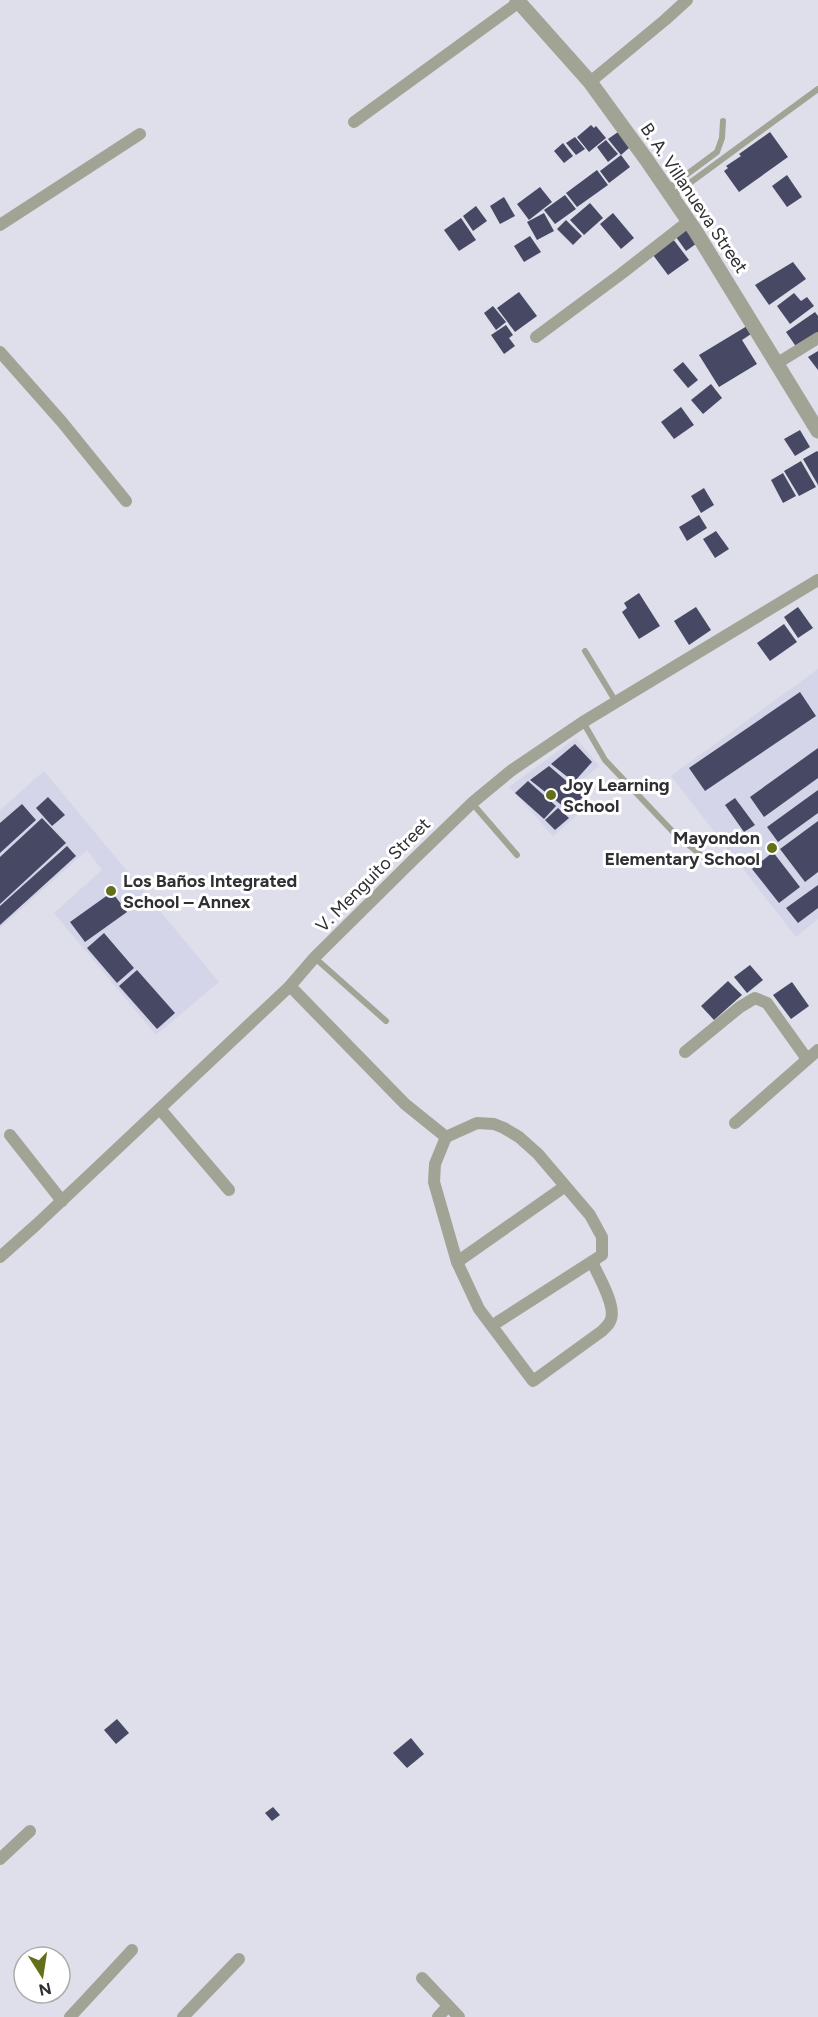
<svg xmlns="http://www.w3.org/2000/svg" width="818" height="2017" font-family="Figtree,sans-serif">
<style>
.built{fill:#d4d5e8}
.building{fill:#474864}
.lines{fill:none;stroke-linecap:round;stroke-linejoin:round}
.service{stroke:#a1a495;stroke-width:6}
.minor{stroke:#a1a495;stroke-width:12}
.tertiary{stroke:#a1a495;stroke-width:15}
.poi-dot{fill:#647019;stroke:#fff;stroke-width:2}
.labels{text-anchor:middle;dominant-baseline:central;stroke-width:6;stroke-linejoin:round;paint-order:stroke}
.street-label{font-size:18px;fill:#303034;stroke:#fff}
.poi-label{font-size:18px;font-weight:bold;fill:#303034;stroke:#fff;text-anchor:start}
</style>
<rect width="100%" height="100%" fill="#dedfea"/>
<g class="built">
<polygon points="818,669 818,919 796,937 671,776"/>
<polygon points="576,738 599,766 578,783 591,803 553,836 509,787"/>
<polygon points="44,771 219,982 156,1035 54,913 102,870 87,850 0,928 0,810"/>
</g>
<g class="building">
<polygon points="591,125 594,128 596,126 606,138 589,152 577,137"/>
<polygon points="618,132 630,147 621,155 608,139"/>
<polygon points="770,132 788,157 739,192 724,171 728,168 726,166 741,156 739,154"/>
<polygon points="575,137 585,149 576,155 566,143"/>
<polygon points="606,140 618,154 608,162 597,147"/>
<polygon points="563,143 573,156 564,163 554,151"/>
<polygon points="621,155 630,167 609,183 600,171"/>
<polygon points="597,170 608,185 577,207 566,193"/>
<polygon points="787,175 802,197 787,207 772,186"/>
<polygon points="540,187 552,202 529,220 517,204"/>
<polygon points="565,195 576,209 555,224 544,210"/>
<polygon points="504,197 515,216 500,224 490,206"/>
<polygon points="590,203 603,218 584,235 570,220"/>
<polygon points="476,206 487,221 473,231 463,216"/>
<polygon points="544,213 554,231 537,240 527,222"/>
<polygon points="613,213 634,238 621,249 600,224"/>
<polygon points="461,218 476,240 459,251 444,230"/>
<polygon points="566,220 582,236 573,245 557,229"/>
<polygon points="690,226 700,241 686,251 676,237"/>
<polygon points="530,236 541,252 524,262 514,246"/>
<polygon points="673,239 689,260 668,275 653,255"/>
<polygon points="793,262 806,279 769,305 755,285"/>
<polygon points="519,292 537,316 515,332 497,308"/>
<polygon points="794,293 801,301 807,297 814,306 790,324 777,306"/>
<polygon points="493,306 506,322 496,330 484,313"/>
<polygon points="815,312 818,316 818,334 797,348 786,332"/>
<polygon points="506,325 513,335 509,338 515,346 504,354 491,335"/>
<polygon points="747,326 751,334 742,340 757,364 719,387 699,355"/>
<polygon points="818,351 818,370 808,357"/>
<polygon points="683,362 698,380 688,388 673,370"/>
<polygon points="711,384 722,398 703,414 691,400"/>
<polygon points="681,407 694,425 674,439 661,422"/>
<polygon points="800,430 810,447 795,456 784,439"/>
<polygon points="817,451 818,452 818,485 803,459"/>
<polygon points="801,461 816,487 799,496 784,471"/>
<polygon points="783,473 796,496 783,503 771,480"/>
<polygon points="704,488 714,505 701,513 691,496"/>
<polygon points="699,515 707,528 687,541 679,527"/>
<polygon points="716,531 729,549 715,558 703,539"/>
<polygon points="639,593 660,626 639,639 622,612 627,608 624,603"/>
<polygon points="696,607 711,630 689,645 674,621"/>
<polygon points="798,607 813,628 798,638 784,617"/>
<polygon points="784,624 797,642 770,661 757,643"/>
<polygon points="800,692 816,716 705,791 689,768"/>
<polygon points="575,744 592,762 574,782 551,764"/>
<polygon points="818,748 818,778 764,817 750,797"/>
<polygon points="549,766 584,796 569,811 530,780"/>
<polygon points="528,781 556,806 544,819 515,793"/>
<polygon points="818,790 818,813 778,842 767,827"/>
<polygon points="48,797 65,815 52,826 36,808"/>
<polygon points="735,798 755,825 744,832 725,805"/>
<polygon points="22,804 36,820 0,853 0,823"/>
<polygon points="558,808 569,818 555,830 545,820"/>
<polygon points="42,818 66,843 0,904 0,857"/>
<polygon points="818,821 818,872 805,882 780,849"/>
<polygon points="67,846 76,856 0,925 0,906"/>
<polygon points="773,852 800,887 779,903 752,869"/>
<polygon points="818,885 818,908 798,923 786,908"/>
<polygon points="112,892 127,912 85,942 70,922"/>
<polygon points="104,933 134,968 117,983 87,948"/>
<polygon points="750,965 763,980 747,993 734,977"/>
<polygon points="137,970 175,1013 157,1029 119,986"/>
<polygon points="728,981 742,995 714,1020 701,1006"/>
<polygon points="792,982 809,1006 791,1019 773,995"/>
<polygon points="117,1719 129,1733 116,1744 104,1730"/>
<polygon points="411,1738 424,1754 407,1768 393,1753"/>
<polygon points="273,1807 280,1815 272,1821 265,1813"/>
</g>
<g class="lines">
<g class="service">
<polyline points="667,189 717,152 722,138 723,121"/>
<polyline points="672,196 818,89"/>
<polyline points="585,651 616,702"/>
<polyline points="583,722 605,760 674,833 707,860"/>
<polyline points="472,803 517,855"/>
<polyline points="315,958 386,1021"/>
</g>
<g class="minor">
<polyline points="590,82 665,20 687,0"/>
<polyline points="354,122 519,2"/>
<polyline points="0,225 140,134"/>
<polyline points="536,337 621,274 689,221"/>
<polyline points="0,352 62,422 126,501"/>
<polyline points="776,364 818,338"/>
<path d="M290,986L405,1104L446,1137L435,1164L434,1182L457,1262L479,1309L533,1381L602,1331C606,1327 610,1324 611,1319C616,1305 598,1275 592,1262"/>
<polyline points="685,1052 740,1007 755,998 767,1003 807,1059"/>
<polyline points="160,1109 229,1190"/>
<polyline points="735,1123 818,1050"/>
<polyline points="10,1135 62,1201"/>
<polyline points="446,1137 477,1123 494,1124 504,1128 519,1137 538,1154 590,1215 602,1237 602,1255 493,1325"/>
<polyline points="0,1257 36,1225 290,986 315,957 411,862 472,803 512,770 583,722 818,580"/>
<polyline points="457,1262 564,1187"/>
<polyline points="0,1859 30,1831"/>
<polyline points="422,1978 459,2017"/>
<polyline points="70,2017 132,1950"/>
<polyline points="183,2017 239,1959"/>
<polyline points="438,2017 448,2006"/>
</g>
<polyline class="tertiary" points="517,0 590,82 646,159 696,232 818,431"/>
</g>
<g class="poi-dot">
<circle cx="551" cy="795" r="6"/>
<circle cx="772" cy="848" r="6"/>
<circle cx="111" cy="891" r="6"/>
</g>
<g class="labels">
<g class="street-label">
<text transform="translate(694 198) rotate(56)">B. A. Villanueva Street</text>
<text transform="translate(373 875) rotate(-45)">V. Menguito Street</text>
</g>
<g class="poi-label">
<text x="563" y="785">Joy Learning<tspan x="563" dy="21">School</tspan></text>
<text x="760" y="838" text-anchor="end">Mayondon<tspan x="760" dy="21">Elementary School</tspan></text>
<text x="123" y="881">Los Baños Integrated<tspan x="123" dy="21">School – Annex</tspan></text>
</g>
</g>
<g transform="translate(42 1975) rotate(168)"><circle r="28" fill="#ffffff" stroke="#acacae" stroke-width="1.5"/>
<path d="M0-4.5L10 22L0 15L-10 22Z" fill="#647019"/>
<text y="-9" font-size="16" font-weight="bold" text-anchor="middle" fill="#303034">N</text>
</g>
</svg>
